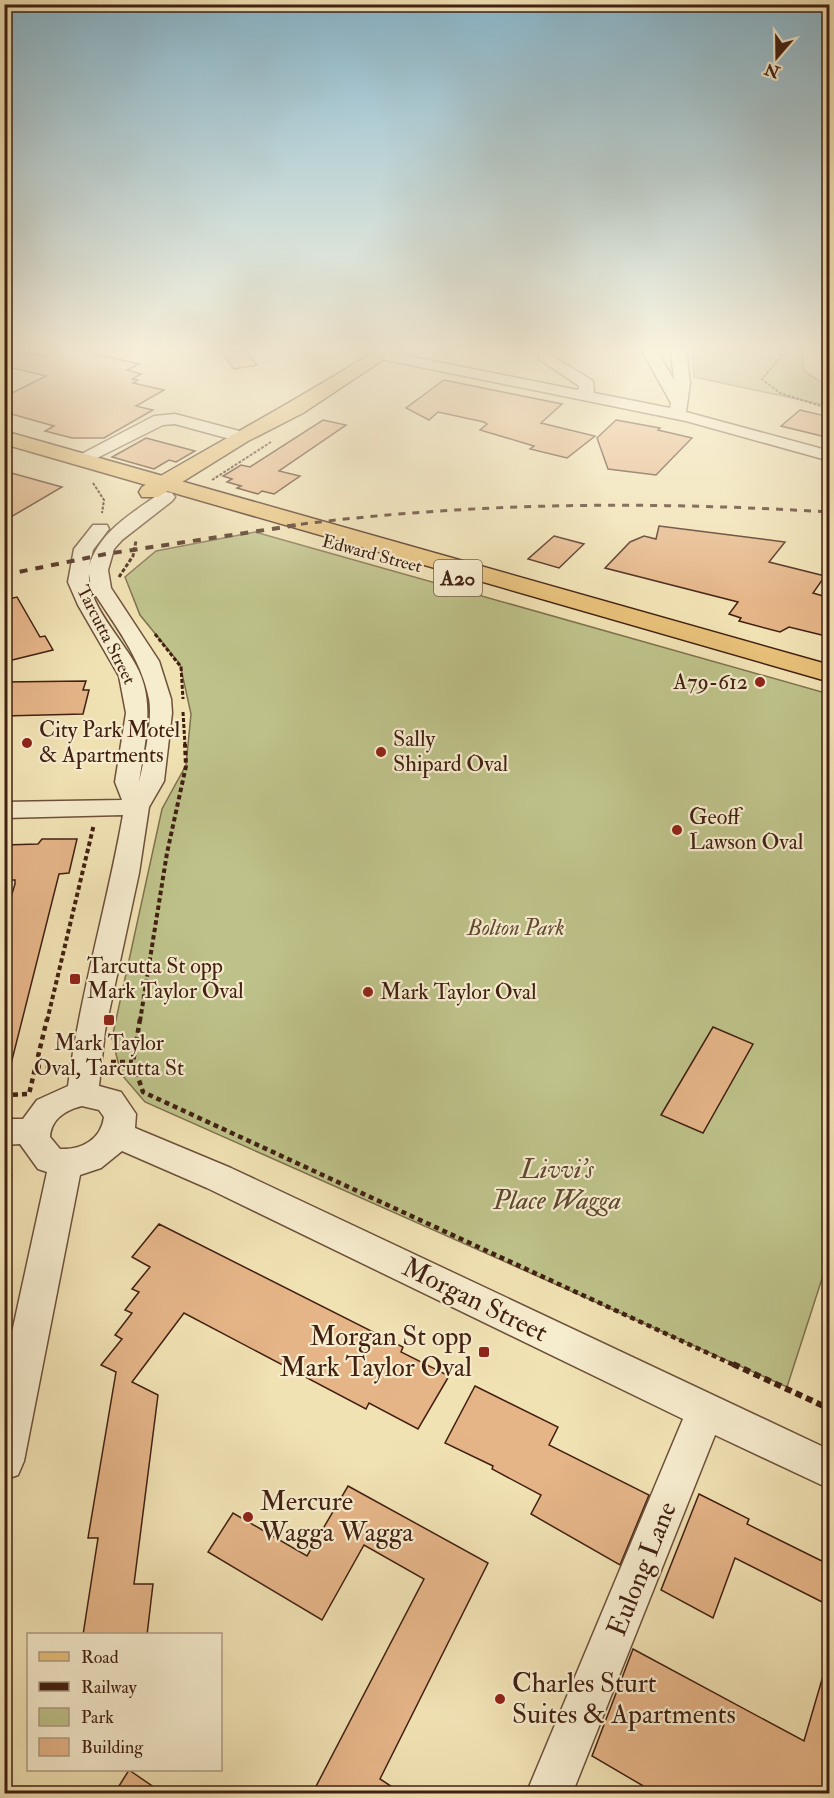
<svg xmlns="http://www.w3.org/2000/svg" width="834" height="1798" font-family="'IM FELL Double Pica',serif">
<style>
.green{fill:#bec28a;stroke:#80714e;stroke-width:1.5}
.building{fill:#e5b588;stroke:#412012;stroke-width:1.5}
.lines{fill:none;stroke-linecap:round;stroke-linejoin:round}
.minor-casing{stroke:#6d503a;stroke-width:3}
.major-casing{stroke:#412012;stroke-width:3}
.highway-casing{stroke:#412012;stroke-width:3}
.path-far4{stroke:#412012;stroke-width:2;stroke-dasharray:3 1.5;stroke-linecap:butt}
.path-far3{stroke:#412012;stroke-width:3;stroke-dasharray:4 2;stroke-linecap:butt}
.path-far2{stroke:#412012;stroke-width:4;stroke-dasharray:4.5 3;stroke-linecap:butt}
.path-far1{stroke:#412012;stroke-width:4.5;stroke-dasharray:5 4;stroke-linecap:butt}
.path{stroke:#412012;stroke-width:6;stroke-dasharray:7 4.5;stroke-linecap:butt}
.minor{fill:#f6ecce;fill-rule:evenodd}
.major{fill:#e8c17a;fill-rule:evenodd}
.highway{fill:#e8c17a;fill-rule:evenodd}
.rail-far1{stroke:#412012;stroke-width:3;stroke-dasharray:7 7;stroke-linecap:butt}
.rail{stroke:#412012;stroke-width:4;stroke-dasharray:8 8;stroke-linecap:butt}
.poi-dot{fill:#8f2418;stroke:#f6ecce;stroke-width:2}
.labels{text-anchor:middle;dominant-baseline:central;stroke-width:4.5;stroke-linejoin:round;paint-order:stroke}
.far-street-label{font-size:18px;fill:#412012;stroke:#f6ecce}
.shield{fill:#f6ecce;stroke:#775d4a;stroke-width:1.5}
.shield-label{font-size:21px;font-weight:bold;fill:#412012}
.poi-label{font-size:22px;fill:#412012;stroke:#f6ecce;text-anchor:start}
.park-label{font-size:22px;font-style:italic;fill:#604830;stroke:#f6ecce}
.near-park-label{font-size:27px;font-style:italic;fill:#604830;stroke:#f6ecce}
.near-street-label{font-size:27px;fill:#412012;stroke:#f6ecce}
.near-poi-label{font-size:27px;fill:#412012;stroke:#f6ecce;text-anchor:start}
</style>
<rect width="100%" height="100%" fill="#f1e2b4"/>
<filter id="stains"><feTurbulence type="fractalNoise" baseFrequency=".00333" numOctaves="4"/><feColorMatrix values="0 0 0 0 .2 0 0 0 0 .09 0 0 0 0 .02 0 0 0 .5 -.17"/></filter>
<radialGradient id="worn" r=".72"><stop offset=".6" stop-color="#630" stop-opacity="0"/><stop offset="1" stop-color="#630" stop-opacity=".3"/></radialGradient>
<g class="green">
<polygon points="693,351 802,351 804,371 829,387 829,406 694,377"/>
<polygon points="255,532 829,694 829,1257 787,1387 145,1102 121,1074 112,1038 162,809 186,765 191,714 180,664 140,615 125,577 156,551"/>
</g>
<g class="building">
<polygon points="14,351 45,356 55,351 82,351 139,364 127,370 141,374 132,379 138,380 133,383 164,390 136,406 153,410 104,438 72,438 45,431 54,426 4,412 4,397 46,376 4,366 4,355"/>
<polygon points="220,351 246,351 257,365 234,369"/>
<polygon points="444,380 562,404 541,423 595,436 567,458 530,449 534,446 480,430 487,424 484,422 438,412 429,420 406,408"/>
<polygon points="800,410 830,417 830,438 781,426"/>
<polygon points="323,420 346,425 279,471 300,476 274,494 262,491 258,494 237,488 241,486 227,482 232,479 223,476 241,465 250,467"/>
<polygon points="616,420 660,428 658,430 692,438 656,475 608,469 597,438"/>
<polygon points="146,438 195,451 176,462 169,460 154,469 112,457"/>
<polygon points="4,471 62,487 4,521"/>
<polygon points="659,526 785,542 769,562 825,576 813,593 830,598 830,637 789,627 780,632 739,621 741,618 729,614 738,602 605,568 630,542 644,536 656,539"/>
<polygon points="554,536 584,544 559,568 528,559"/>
<polygon points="17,597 40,637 45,636 53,650 4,662 4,600"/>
<polygon points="86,681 83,690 89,690 83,714 4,716 4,682"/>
<polygon points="42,839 77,839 69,873 59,874 10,1068 4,1067 4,920 15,884 15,880 4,880 4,845 38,844"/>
<polygon points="713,1027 753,1044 703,1133 661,1115"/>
<polygon points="159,1224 403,1347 401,1352 449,1376 418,1429 369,1403 366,1409 184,1313 132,1382 158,1395 134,1584 153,1584 147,1635 83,1635 98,1538 88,1538 116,1372 101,1365 122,1339 115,1335 132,1313 125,1310 139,1292 132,1289 150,1267 132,1257"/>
<polygon points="475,1386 558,1427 549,1445 649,1495 620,1565 531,1514 541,1495 492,1469 493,1466 445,1443"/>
<polygon points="348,1486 488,1563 380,1779 403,1794 312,1794 424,1579 364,1545 322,1620 208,1552 233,1513 307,1556"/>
<polygon points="699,1494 749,1519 747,1524 830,1565 830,1606 735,1558 713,1618 661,1590"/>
<polygon points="633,1649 804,1741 825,1669 830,1670 830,1794 657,1794 592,1756"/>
<polygon points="129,1770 164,1794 114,1794"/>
</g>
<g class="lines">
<g class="minor-casing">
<g id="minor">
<polygon points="382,351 578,390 579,386 539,359 539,351 553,351 554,357 593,381 594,393 670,408 671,403 642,351 657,351 674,380 671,351 686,351 690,383 686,412 830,451 830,461 686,421 376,358 373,355 376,352"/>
<polygon points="175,414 247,433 249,437 241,442 175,424 163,425 87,463 75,463 72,459 154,416"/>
<path d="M166,492L172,493L175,497L172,501L122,540L114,549L108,570L111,588L159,661L171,699L172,713L164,781L149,807L139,873L105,1031L99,1086L121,1092L136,1114L135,1128L231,1168L830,1450V1489L715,1435L572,1794H526L683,1419L207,1188L122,1151L101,1168L80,1175L24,1461L18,1475L4,1480V1369L47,1172L38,1169L20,1144L4,1145V1119H23L37,1100L68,1086C80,994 107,906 123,815L4,818V802L122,800L115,782L126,713L119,676L78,605L68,582L74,549L93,525H107L109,529L93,550L89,566C101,530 130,515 160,493ZM89,574L91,588C113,623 141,657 149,699C153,720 144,760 139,782C144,747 154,710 141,676C130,646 86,606 89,574ZM82,1106L99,1110L104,1117C101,1140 81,1150 60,1149L50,1137C51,1119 66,1110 82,1106Z"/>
</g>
</g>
<g class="major-casing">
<path id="major" d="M375,351H396L303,413L248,441L158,497H142L139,492L142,487C220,441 299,399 375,351Z"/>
</g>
<g class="highway-casing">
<polygon id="highway" points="4,431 830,665 830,682 4,444"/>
</g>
<g class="path-far4">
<polyline points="786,351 762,379 780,393 830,409"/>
<polyline points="212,480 271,442"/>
<polyline points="93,483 104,500 102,513"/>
</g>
<g class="path-far3">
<polyline points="119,577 133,556 136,541"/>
<polyline points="155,634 181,667 183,699"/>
<polyline points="183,712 185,745"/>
</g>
<g class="path-far2">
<polyline points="47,1021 94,824"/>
<polyline points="140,1021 167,853 186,766 185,744"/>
</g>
<g class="path-far1">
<polyline points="140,1019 133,1062 143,1092 736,1366"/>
<polyline points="111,1062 133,1062"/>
<polyline points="36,1067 62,1066"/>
<polyline points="4,1095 29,1094 47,1019"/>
<polyline points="4,1101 6,1095"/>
<polyline points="4,1172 11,1172 4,1199"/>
</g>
<polyline class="path" points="733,1364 830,1409"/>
<use href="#minor" class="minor"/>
<use href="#major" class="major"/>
<use href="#highway" class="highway"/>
<path class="rail-far1" d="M287,526C468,502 649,501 830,512"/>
<polyline class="rail" points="4,575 106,554 298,525"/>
</g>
<linearGradient id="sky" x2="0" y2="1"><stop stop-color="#89b8ce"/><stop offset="0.58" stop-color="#f9f2dd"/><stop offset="1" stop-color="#f9f2dd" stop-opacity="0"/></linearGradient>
<rect width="834" height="602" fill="url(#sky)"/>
<g class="poi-dot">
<circle cx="760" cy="682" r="6"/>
<circle cx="27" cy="743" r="6"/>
<circle cx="381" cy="752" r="6"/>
<circle cx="677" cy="830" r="6"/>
<rect x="69" y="973" width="12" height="12" rx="3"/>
<circle cx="368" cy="992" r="6"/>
<rect x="103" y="1014" width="12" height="12" rx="3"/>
<rect x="478" y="1346" width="12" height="12" rx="3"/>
<circle cx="248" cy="1517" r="6"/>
<circle cx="500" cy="1699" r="6"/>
</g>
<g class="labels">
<g class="far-street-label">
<text transform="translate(372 554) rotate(15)">Edward Street</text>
<text transform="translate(106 635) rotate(63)">Tarcutta Street</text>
</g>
<rect class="shield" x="434" y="560" width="48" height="36" rx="4.5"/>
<g class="shield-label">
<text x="458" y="578">A20</text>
</g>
<g class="poi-label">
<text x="748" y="682" text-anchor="end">A79-612</text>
<text x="39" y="730">City Park Motel<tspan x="39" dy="25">&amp; Apartments</tspan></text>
<text x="393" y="739">Sally<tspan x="393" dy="25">Shipard Oval</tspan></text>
<text x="689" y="817">Geoff<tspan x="689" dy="25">Lawson Oval</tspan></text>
<text x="87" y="966">Tarcutta St opp<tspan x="87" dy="25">Mark Taylor Oval</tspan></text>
<text x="380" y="992">Mark Taylor Oval</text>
<text x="109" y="1043" text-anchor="middle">Mark Taylor<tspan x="109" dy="25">Oval, Tarcutta St</tspan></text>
</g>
<g class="park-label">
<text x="516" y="928">Bolton Park</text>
</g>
<g class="near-park-label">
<text x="557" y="1169">Livvi’s<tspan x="557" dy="31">Place Wagga</tspan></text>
</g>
<g class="near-street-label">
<text transform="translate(475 1300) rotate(26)">Morgan Street</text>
<text transform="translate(642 1569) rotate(-68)">Eulong Lane</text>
</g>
<g class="near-poi-label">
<text x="472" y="1336" text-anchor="end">Morgan St opp<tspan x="472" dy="31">Mark Taylor Oval</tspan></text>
<text x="260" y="1501">Mercure<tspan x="260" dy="31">Wagga Wagga</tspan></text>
<text x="512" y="1683">Charles Sturt<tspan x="512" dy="31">Suites &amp; Apartments</tspan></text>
</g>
</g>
<rect width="834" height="1798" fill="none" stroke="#f1e2b4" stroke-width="24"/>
<rect x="6" y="6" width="822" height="1786" fill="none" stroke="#412012" stroke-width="3"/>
<rect x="12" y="12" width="810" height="1774" fill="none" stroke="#412012" stroke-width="1.5"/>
<rect x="27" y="1633" width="195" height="138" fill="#f6ecce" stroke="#ae9a83" stroke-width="1.5"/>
<rect x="39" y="1652" width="30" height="9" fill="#e8c17a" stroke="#ae9a83" stroke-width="1.5"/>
<text x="81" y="1663" font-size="18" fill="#412012">Road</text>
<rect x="39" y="1682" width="30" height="9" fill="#412012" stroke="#ae9a83" stroke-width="1.5"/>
<text x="81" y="1693" font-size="18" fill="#412012">Railway</text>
<rect x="39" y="1708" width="30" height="18" fill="#bec28a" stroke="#ae9a83" stroke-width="1.5"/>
<text x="81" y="1723" font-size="18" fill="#412012">Park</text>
<rect x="39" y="1738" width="30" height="18" fill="#e5b588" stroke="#ae9a83" stroke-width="1.5"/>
<text x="81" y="1753" font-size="18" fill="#412012">Building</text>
<g transform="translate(777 57) rotate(200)" stroke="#f6ecce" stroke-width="4.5" paint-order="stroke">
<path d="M0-4.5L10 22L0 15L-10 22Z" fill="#412012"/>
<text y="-9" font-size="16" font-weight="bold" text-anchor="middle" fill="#412012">N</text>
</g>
<rect width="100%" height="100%" filter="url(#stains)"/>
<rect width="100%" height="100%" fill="url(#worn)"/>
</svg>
